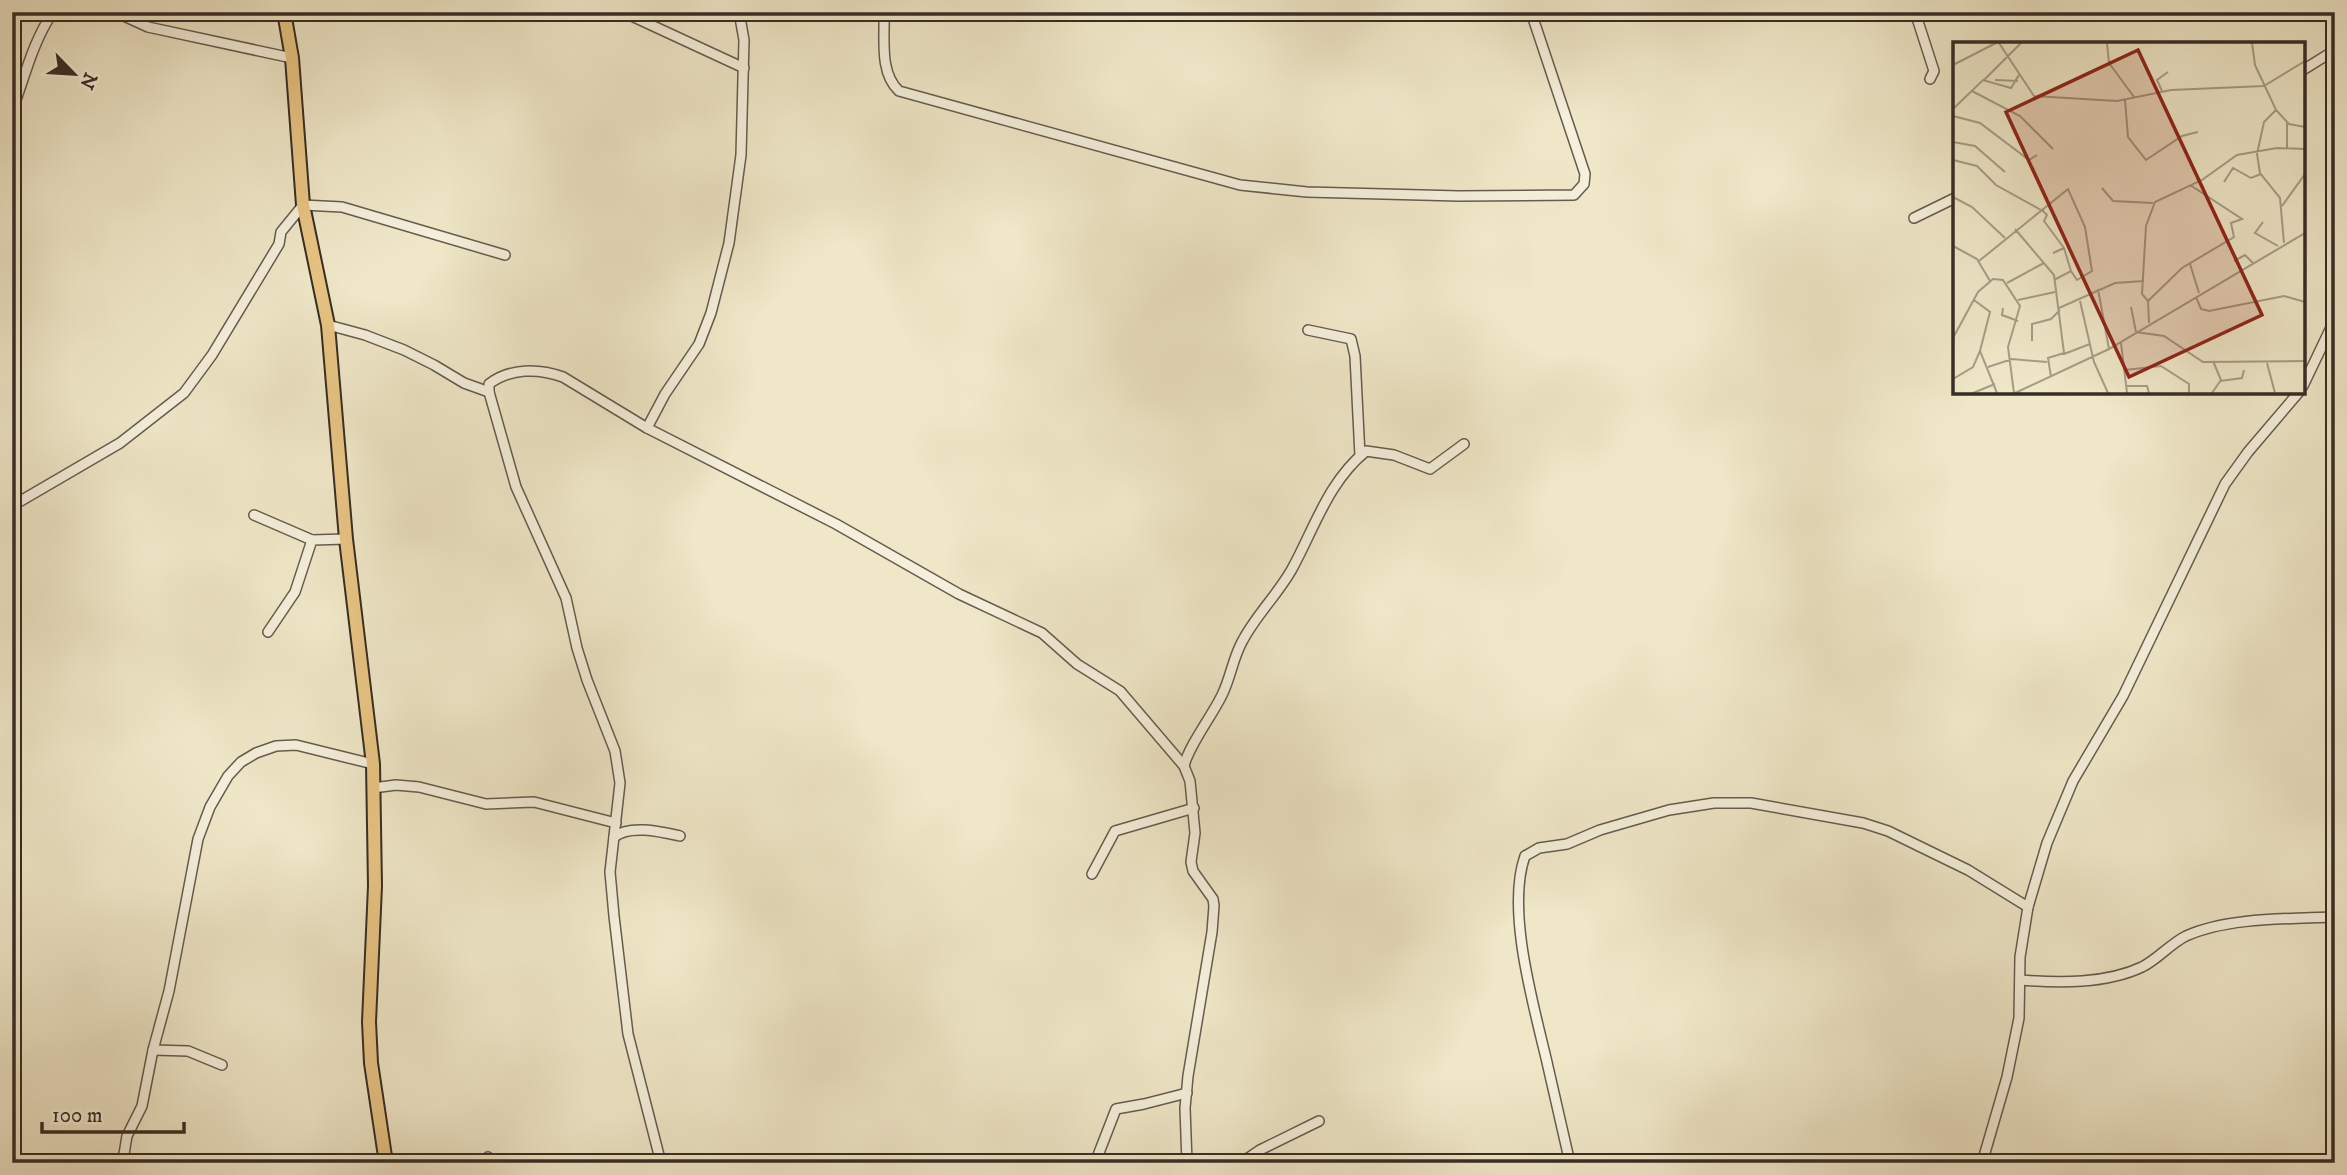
<svg xmlns="http://www.w3.org/2000/svg" width="2347" height="1175" font-family="'IM FELL DW Pica',serif">
<style>
.lines{fill:none;stroke-linecap:round;stroke-linejoin:round}
.minor-casing{stroke:#655c4e;stroke-width:12}
.major-casing{stroke:#372d25;stroke-width:16}
.minor{stroke:#f5efdb;stroke-width:9}
.major{stroke:#e8c484;stroke-width:12}
.inset-road{fill:none;stroke:#a59d87;stroke-width:2}
.view{fill:#8f2418;fill-opacity:0.15;stroke:#8f2418;stroke-width:3.5}
.inset-edge{fill:none;stroke:#372d25;stroke-width:3.5}
</style>
<rect width="100%" height="100%" fill="#efe7c8"/>
<filter id="stains"><feTurbulence type="fractalNoise" baseFrequency=".00286" numOctaves="4"/><feColorMatrix values="0 0 0 0 .2 0 0 0 0 .09 0 0 0 0 .02 0 0 0 .5 -.17"/></filter>
<radialGradient id="worn" r=".72"><stop offset=".6" stop-color="#630" stop-opacity="0"/><stop offset="1" stop-color="#630" stop-opacity=".3"/></radialGradient>
<g class="lines">
<g class="minor-casing">
<g id="minor">
<polyline points="115,12 148,27 292,58"/>
<polyline points="623,12 744,68"/>
<path d="M884,12C885,38 879,73 899,91L1240,185L1307,192L1459,196L1574,195L1584,184L1585,174L1531,12"/>
<polyline points="1915,12 1934,71 1930,79"/>
<polyline points="2303,70 2335,50"/>
<path d="M12,111C25,77 32,43 53,12"/>
<polyline points="1914,218 1955,198"/>
<polyline points="328,325 365,335 404,350 434,365 464,383 489,392 516,487 566,598 577,648 587,680 615,751 620,783 610,872 614,916 628,1034 661,1163"/>
<polyline points="1308,330 1351,339 1355,356 1360,456"/>
<polyline points="2303,386 2335,319"/>
<path d="M489,392V384C510,368 538,368 563,377L647,428L836,524L959,594L1042,633L1077,664L1120,691L1184,766L1190,781L1195,833L1191,862L1193,871L1213,899L1214,906L1212,932L1188,1076L1185,1108L1187,1163"/>
<polyline points="647,428 665,394 699,344 711,313 729,243 741,155 744,40 739,12"/>
<polyline points="12,506 120,443 184,393 212,355 279,244 281,232 303,205 342,207 505,255"/>
<polyline points="254,515 312,540"/>
<polyline points="268,632 295,592 312,540 346,539"/>
<path d="M1184,766C1189,745 1212,716 1222,695C1231,677 1233,657 1243,640C1257,614 1278,594 1292,569C1315,527 1328,482 1366,451L1394,455L1430,469L1464,444"/>
<polyline points="373,788 396,785 419,787 486,804 534,802 616,823"/>
<path d="M614,837C630,824 662,832 680,836"/>
<polyline points="1092,874 1115,831 1194,808"/>
<path d="M2020,980C2059,983 2106,984 2142,967C2158,959 2170,944 2186,936C2228,917 2289,919 2335,917"/>
<polyline points="153,1050 188,1051 222,1065"/>
<polyline points="488,1157 493,1163"/>
<polyline points="118,1163 124,1154 127,1136 142,1106 153,1050 169,991 198,839 210,807 228,776 241,762 256,753 276,746 296,745 373,764"/>
<polyline points="1095,1163 1116,1109 1144,1104 1187,1093"/>
<polyline points="1241,1163 1260,1150 1319,1121"/>
<path d="M1570,1163C1562,1128 1554,1093 1546,1058C1533,1003 1506,909 1525,856L1539,848L1567,844L1600,830L1669,810L1714,803H1751L1863,823L1888,831L1968,870L2028,907"/>
<polyline points="1982,1163 2007,1077 2019,1018 2020,957 2028,907 2047,843 2073,781 2123,696 2225,484 2248,452 2299,392"/>
</g>
</g>
<g class="major-casing">
<polyline id="major" points="284,12 292,58 303,205 328,325 346,539 373,764 375,886 369,1022 371,1063 386,1163"/>
</g>
<use href="#minor" class="minor"/>
<use href="#major" class="major"/>
</g>
<g transform="translate(1953 42)">
<rect width="352" height="352" fill="#efe7c8"/>
<path class="inset-road" d="M46,1L81,54L164,59L218,48L311,44M154,1L156,21L181,55M299,1L302,23L323,68L336,82L352,85M0,23L43,1M31,38L68,1M42,38L65,39M311,44L352,19M19,49L67,74L100,107M209,49L204,38L215,30M172,58L175,95L193,118L229,94L245,90M0,67L30,38L58,46L66,33M323,68L311,80L304,112L307,131L327,156L331,201M0,74L27,81L76,118L84,113M334,81V106M0,100L22,104L52,130M0,118L24,124L43,143L88,168M271,140L280,126L298,136L308,132M149,146L160,159L200,161M0,155L19,165L52,196M329,164L352,132M89,168L94,173L91,179L111,206L100,211M310,180L302,191L325,204M62,187L101,233L111,311L95,316L98,335M0,204L24,217L37,239M111,206L118,229M26,219L115,147L132,185L139,229L124,238L118,229L101,238M281,219L292,213L300,221M237,222L246,251M54,241L91,221M145,247L156,307M243,255L248,267L256,269L331,254L352,260M21,258L37,270L27,309L44,351M65,258L102,250M127,259L141,320L155,351M195,259L189,252L193,184L202,160L249,138L284,113L324,106L352,107M178,265L183,290L211,294L250,320L352,319M50,266L49,273L65,279M106,266L162,241L191,239M196,281L195,259L229,226L281,195L278,181L289,177L237,143M0,296L25,250L40,237L50,238L67,264L55,305L61,351M79,299V282L98,277L107,268M168,301L174,351M111,312L137,302M314,321L322,351M35,325L59,317L94,320M172,328L208,324L236,342V351M0,337L20,325L27,309M267,339L289,336L291,328M173,344H194L196,351M20,351L42,342M62,351L156,307L352,191M259,351L268,338L260,319"/>
<path class="view" d="M185,8L309,273L176,335L53,70Z"/>
<rect width="352" height="352" class="inset-edge"/>
</g>
<rect width="2347" height="1175" fill="none" stroke="#efe7c8" stroke-width="42"/>
<rect x="14" y="14" width="2319" height="1147" fill="none" stroke="#372d25" stroke-width="3.5"/>
<rect x="21" y="21" width="2305" height="1133" fill="none" stroke="#372d25" stroke-width="2"/>
<g transform="translate(74 74) rotate(115)" stroke="#f5efdb" stroke-width="5" paint-order="stroke">
<path d="M0-5L12 26L0 18L-12 26Z" fill="#372d25"/>
<text y="-10" font-size="19" font-weight="bold" text-anchor="middle" fill="#372d25">N</text>
</g>
<path d="M42 1122v10h142v-10" fill="none" stroke="#372d25" stroke-width="3.5"/>
<text x="52" y="1122" font-size="21" fill="#372d25" stroke="#f5efdb" stroke-width="5" paint-order="stroke">100 m</text>
<rect width="100%" height="100%" filter="url(#stains)"/>
<rect width="100%" height="100%" fill="url(#worn)"/>
</svg>
